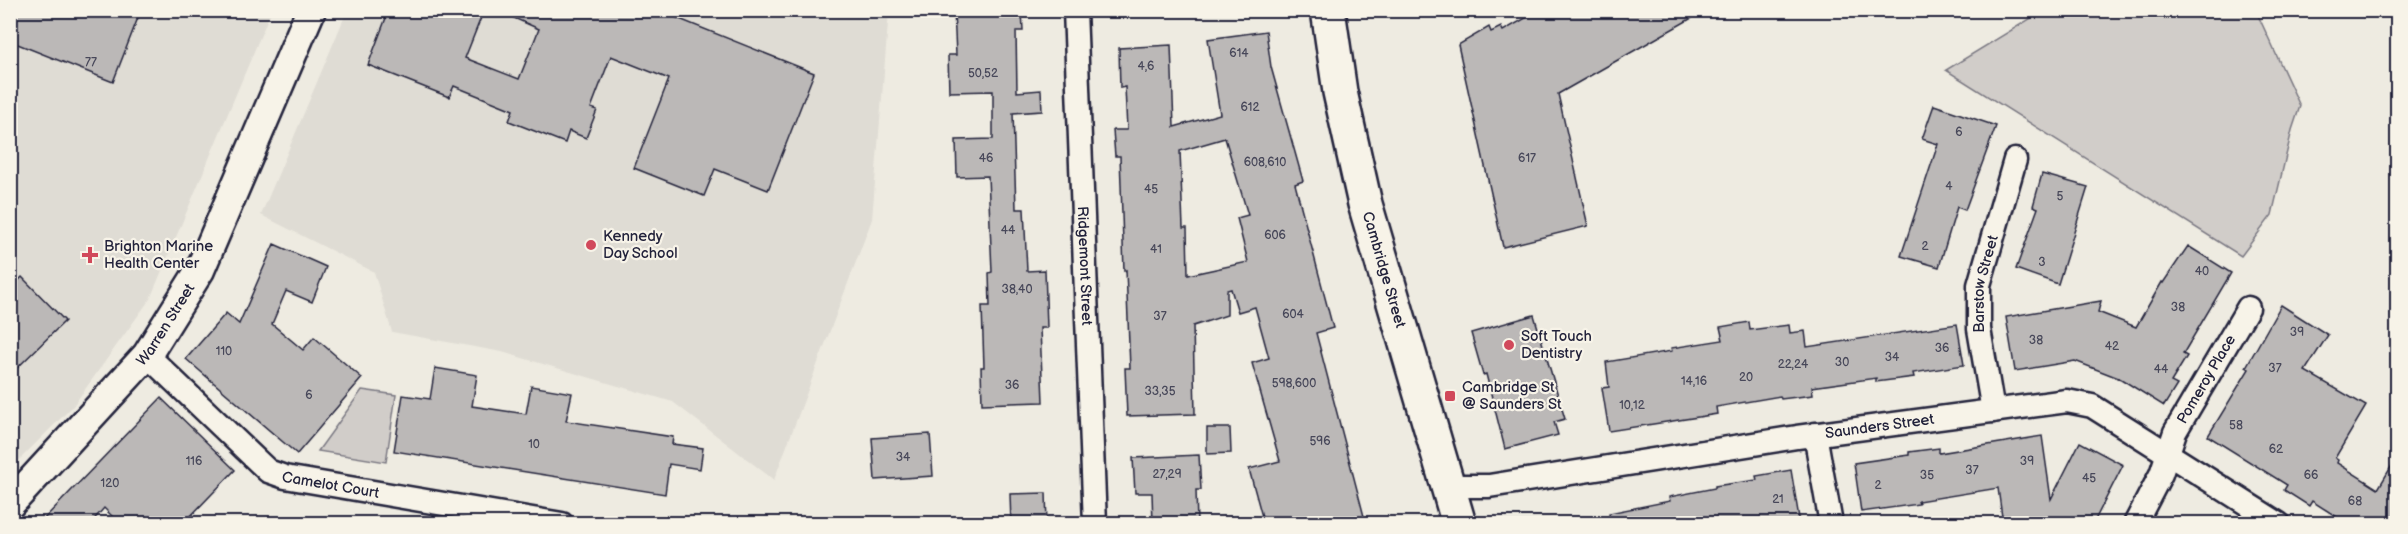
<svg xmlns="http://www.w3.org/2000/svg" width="2408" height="534" font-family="'Balsamiq Sans',sans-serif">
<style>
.built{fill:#dfdcd4}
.green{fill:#d1cdc9;stroke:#7a7882;stroke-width:1.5}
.building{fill:#bbb8b7;stroke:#22223b;stroke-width:1.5;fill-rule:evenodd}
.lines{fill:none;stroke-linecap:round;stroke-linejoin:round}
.minor-casing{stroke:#22223b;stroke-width:27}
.tertiary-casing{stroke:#22223b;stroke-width:33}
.primary-casing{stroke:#22223b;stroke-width:38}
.minor{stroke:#f7f3e8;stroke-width:22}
.tertiary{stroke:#f7f3e8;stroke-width:28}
.primary{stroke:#f7f3e8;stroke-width:33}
.poi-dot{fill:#d1495b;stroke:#f7f3e8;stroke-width:2}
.labels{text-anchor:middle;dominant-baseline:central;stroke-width:4.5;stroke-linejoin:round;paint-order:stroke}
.number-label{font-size:12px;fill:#48485a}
.poi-label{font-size:15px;fill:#22223b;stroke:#f7f3e8;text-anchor:start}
.street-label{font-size:15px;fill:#22223b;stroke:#f7f3e8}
</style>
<rect width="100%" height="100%" fill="#eeebe1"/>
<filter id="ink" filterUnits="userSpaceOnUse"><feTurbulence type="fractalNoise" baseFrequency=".0167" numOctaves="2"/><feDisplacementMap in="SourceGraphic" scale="12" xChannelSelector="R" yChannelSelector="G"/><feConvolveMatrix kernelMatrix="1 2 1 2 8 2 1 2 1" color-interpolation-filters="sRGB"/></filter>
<g filter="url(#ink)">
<g class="built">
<polygon points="11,11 271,11 150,299 73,406 11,468"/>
<polygon points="347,11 889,11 872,219 774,480 673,402 502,352 392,332 374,272 261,215"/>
</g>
<g class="green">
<polygon points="2043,11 2256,11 2300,106 2292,130 2272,215 2241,256 1946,70"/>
<polygon points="362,390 396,395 386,462 318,451"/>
</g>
<g class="building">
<polygon points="10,10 141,10 113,82 10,41"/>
<polygon points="389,10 484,10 465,58 519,79 539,29 496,10 657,10 814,73 768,190 715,169 704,196 634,168 669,79 611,56 591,108 597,110 586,138 569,131 565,143 509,121 513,110 454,86 449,97 368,65"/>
<polygon points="954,10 1022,10 1023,31 1016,31 1017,92 1041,90 1042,111 1013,113 1016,209 1024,209 1027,271 1045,270 1047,328 1040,328 1043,402 982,404 981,367 984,367 982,306 990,306 989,273 992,272 988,176 957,177 956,140 993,139 993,91 949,92 948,55 956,55"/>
<polygon points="1540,10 1706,10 1558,94 1588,226 1503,247 1458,45 1489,27 1491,32 1501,27 1503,31"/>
<path d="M1266,31L1271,67L1303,181L1295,184L1333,328L1316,333L1366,524H1310L1308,516L1284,524H1264L1249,469L1280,461L1252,363L1269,358L1255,307L1238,312L1231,289L1227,290V315L1193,326L1195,414L1127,416L1125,368H1130L1126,270L1124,271L1120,156H1115L1113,130H1127L1125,87L1120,88L1119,48L1171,45L1174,127L1220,114L1208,39ZM1225,138L1248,215L1237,218L1248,262L1188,275L1187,228H1183L1180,151Z"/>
<polygon points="1934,105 1996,126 1965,210 1957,207 1939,267 1901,256 1938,144 1922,139"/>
<polygon points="2042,174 2088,187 2058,284 2016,269 2038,208 2033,206"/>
<polygon points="274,244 326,267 312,302 286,291 272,324 303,350 314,337 362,378 297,454 186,359 226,313 239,324"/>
<polygon points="2188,246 2231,273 2183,354 2187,356 2171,382 2177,385 2164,406 2121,379 2075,361 2015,371 2006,317 2101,301 2098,312 2136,327 2162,282 2163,283"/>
<polygon points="22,277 65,321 10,375 10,289"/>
<polygon points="2281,305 2328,335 2305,371 2366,406 2335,458 2338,460 2337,463 2378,489 2397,457 2397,524 2348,524 2312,501 2309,506 2284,490 2287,485 2208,436 2249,369 2246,367"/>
<polygon points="1534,315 1565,419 1554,422 1558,435 1505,449 1486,374 1483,375 1471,333"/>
<polygon points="1749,322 1750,330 1789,325 1790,333 1805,331 1807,347 1957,324 1964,365 1913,373 1914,377 1876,382 1876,378 1812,387 1813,395 1781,399 1780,396 1716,407 1717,414 1609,431 1602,388 1609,387 1606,362 1672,351 1671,348 1723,340 1720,327"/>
<polygon points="435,368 477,375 472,406 526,414 531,386 572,393 566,421 673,437 672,444 703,448 700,469 669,464 665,494 394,451 403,395 430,399"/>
<polygon points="161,398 235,470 183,524 120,524 104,508 90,524 39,524"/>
<polygon points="1207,428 1230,428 1231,453 1207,454"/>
<polygon points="930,434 933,476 875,480 872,438"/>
<polygon points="2042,436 2051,499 2080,442 2123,465 2093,524 2003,524 1998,488 1918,501 1919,504 1861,512 1854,463 1909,455 1909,452 1939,448 1939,453"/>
<polygon points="1199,455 1201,490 1196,490 1197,524 1153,524 1152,493 1135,493 1133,458"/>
<polygon points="1791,470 1800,524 1610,524 1609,513 1670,501 1669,497 1715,488 1715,486 1757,480 1756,476"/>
<polygon points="1046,493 1047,524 1011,524 1010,494"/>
</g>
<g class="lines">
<g class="minor-casing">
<g id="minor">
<path id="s1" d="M1075,10L1095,524"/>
<path id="s2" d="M147,355L268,471L285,477L562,524"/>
<path id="s3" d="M1993,411L1979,329V285L2015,160"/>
<polyline points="1815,434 1831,524"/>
<path id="s4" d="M1448,486H1489L1797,437L2067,401L2092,406L2279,524"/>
<path id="s5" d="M2135,524L2161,474L2175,432L2248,308"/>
</g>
</g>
<g class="tertiary-casing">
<g id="tertiary">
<path id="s6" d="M10,504L147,355L200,270L311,10"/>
</g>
</g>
<g class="primary-casing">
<g id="primary">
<path id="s7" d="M1328,10L1340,92L1365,204L1459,524"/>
</g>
</g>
<use href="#minor" class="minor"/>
<use href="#tertiary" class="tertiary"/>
<use href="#primary" class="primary"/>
</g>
</g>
<g class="poi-dot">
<circle cx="591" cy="245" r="6"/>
<path d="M87 246h6v6h6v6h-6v6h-6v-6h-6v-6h6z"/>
<circle cx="1509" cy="345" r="6"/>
<rect x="1444" y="390" width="12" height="12" rx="3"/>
</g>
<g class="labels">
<g class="number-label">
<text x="1239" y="53">614</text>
<text x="91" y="62">77</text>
<text x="1146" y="66">4,6</text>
<text x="983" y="73">50,52</text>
<text x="1250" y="107">612</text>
<text x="1959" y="132">6</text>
<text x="986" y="158">46</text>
<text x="1527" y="158">617</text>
<text x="1265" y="162">608,610</text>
<text x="1949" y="186">4</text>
<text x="1151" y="189">45</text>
<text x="2060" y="196">5</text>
<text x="1008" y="230">44</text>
<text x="1275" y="235">606</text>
<text x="1925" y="246">2</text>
<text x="1156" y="249">41</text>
<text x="2042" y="262">3</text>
<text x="2202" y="271">40</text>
<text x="1017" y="289">38,40</text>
<text x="2178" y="307">38</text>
<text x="1293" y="314">604</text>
<text x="1160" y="316">37</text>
<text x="2297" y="332">39</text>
<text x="2036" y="340">38</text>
<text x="2112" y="346">42</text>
<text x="1942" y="348">36</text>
<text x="224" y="351">110</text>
<text x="1892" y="357">34</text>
<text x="1842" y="362">30</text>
<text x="1793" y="364">22,24</text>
<text x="2275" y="368">37</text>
<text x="2161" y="369">44</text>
<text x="1746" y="377">20</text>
<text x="1694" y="381">14,16</text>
<text x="1294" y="383">598,600</text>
<text x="1012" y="385">36</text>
<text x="1160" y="391">33,35</text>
<text x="309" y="395">6</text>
<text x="1632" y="405">10,12</text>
<text x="2236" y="425">58</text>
<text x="1320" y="441">596</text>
<text x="534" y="444">10</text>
<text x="2276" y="449">62</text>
<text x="903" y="457">34</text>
<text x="194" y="461">116</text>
<text x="2027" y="461">39</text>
<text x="1972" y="470">37</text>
<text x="1167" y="474">27,29</text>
<text x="1927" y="475">35</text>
<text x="2311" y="475">66</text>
<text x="2089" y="478">45</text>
<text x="110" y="483">120</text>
<text x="1878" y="485">2</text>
<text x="1778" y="499">21</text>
<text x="2355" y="501">68</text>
</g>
<g class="poi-label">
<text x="603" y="236">Kennedy<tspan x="603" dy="17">Day School</tspan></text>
<text x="104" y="246">Brighton Marine<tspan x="104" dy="17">Health Center</tspan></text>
<text x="1521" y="336">Soft Touch<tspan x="1521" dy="17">Dentistry</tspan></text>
<text x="1462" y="387">Cambridge St<tspan x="1462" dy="17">@ Saunders St</tspan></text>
</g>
<g class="street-label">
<text stroke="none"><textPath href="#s1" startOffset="256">Ridgemont Street</textPath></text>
<text stroke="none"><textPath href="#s7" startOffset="266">Cambridge Street</textPath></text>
<text stroke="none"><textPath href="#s3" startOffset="129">Barstow Street</textPath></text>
<text stroke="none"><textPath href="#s6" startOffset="238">Warren Street</textPath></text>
<text stroke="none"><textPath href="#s5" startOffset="162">Pomeroy Place</textPath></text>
<text stroke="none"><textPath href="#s4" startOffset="436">Saunders Street</textPath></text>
<text stroke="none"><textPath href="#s2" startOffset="232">Camelot Court</textPath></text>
</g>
</g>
<rect width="2408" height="534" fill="none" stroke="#f7f3e8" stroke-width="36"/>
<rect x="18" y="18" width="2372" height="498" fill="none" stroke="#22223b" stroke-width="2" filter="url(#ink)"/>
</svg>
